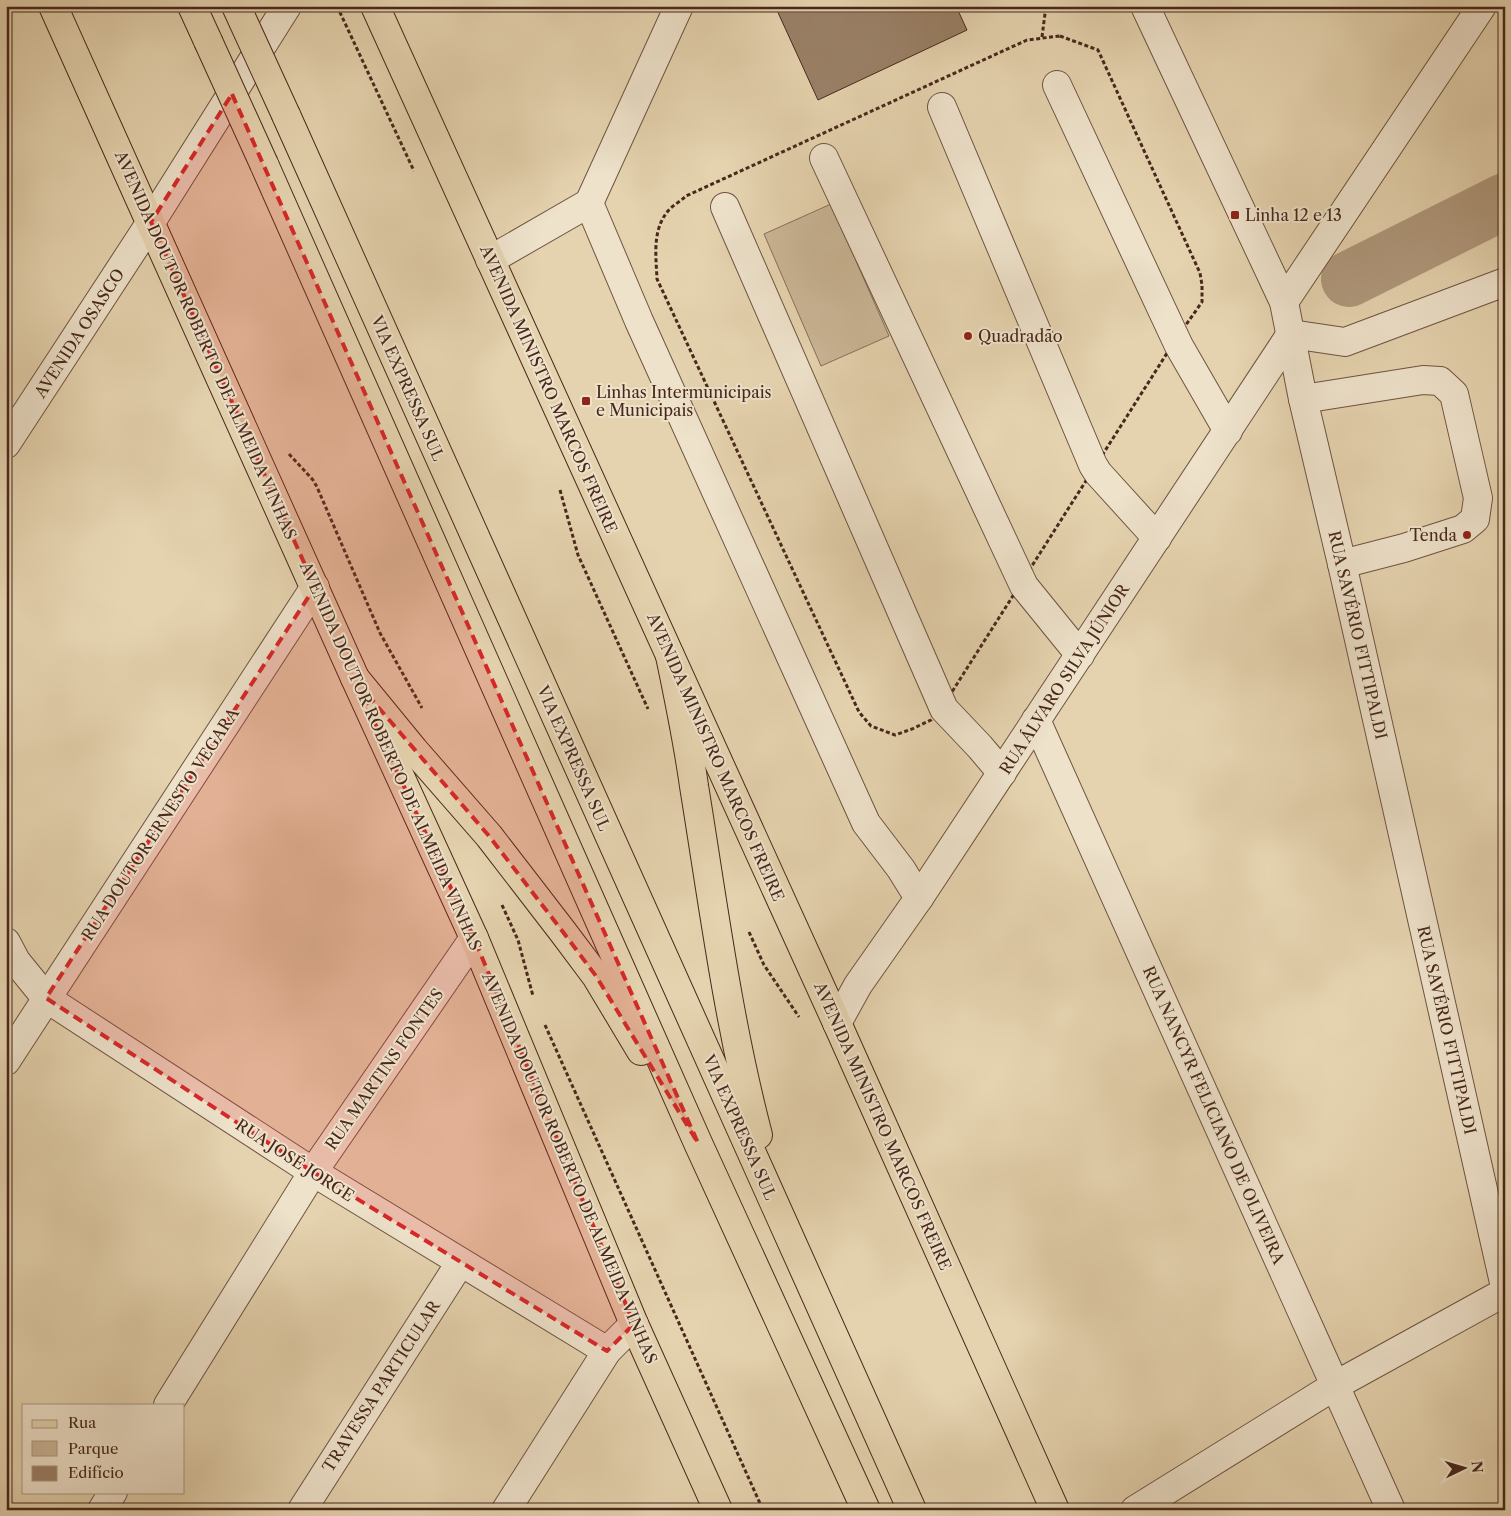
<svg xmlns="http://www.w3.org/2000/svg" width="1511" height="1516" font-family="'Libre Caslon Text',serif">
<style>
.green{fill:#cab696;stroke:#896f59}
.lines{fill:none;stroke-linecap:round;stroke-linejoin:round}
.river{stroke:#b0997d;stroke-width:56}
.building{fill:#9a8168;stroke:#48281c}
.minor-casing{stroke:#6f5341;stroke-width:30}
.major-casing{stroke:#48281c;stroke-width:30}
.highway-casing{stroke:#48281c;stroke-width:30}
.path{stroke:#48281c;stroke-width:3;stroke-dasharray:4 2.5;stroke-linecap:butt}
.minor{stroke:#eee2cb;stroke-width:28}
.major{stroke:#e5d3af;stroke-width:28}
.highway{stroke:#e5d3af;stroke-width:28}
.highway-bridge-casing{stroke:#48281c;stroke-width:30;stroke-linecap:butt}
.highway-bridge{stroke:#e5d3af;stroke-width:28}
.marked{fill:#d62828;fill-opacity:0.2;stroke:#d62828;stroke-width:4;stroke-dasharray:10 6;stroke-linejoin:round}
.poi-dot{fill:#8f2418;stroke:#eee2cb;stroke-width:2}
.labels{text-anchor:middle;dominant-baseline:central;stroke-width:4;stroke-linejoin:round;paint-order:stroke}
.poi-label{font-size:16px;fill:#48281c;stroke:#eee2cb;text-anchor:start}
.street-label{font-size:16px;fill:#48281c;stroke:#eee2cb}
</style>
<rect width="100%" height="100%" fill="#e5d3af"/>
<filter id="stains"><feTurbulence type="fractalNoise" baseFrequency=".004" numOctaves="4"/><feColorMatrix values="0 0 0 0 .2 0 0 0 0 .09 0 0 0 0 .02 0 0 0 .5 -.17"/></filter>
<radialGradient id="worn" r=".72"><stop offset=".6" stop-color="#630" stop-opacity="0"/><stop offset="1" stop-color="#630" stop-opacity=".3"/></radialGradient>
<polygon class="green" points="831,204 889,336 821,366 764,234"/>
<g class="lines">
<polyline class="river" points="1349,279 1505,201"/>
</g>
<polygon class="building" points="775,6 956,6 967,30 818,100"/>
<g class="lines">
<g class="minor-casing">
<g id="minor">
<polyline points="1145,6 1284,302 1303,399 1342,564 1505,1287"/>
<polyline points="1057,85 1179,346 1228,431"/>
<polyline points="942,107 1093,465 1098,473 1157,538"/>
<polyline points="824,158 1024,586 1080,655"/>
<polyline points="589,203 639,321 866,823 901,869 919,898"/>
<polyline points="725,207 944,709 980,747 1002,773"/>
<polyline points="490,260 589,203 679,6"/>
<polyline points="1284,302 1482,6"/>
<polyline points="1291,334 1345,342 1505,282"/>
<polyline points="1303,399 1423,380 1440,381 1454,394 1478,498 1475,519 1463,529 1404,548 1342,564"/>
<polyline points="6,444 151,222 287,6"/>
<polyline points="1036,720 1391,1510"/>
<polyline points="6,942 16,961 46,998 313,1172 607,1351"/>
<polyline points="837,1023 858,985 919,898 1291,334"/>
<polyline points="6,1061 315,587"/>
<polyline points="168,1405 313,1172 474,938"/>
<polyline points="102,1510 113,1492"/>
<polyline points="302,1510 460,1263"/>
<polyline points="506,1510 607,1351 634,1324"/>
<polyline points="1135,1510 1336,1385 1505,1292"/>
</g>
</g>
<g class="major-casing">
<g id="major">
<polyline points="53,6 355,678 474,938 634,1324 718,1510"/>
<polyline points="375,6 837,1023 1055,1510"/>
</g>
</g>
<g class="highway-casing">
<g id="highway">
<polyline points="192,6 208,41"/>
<polyline points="286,115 912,1510"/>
<polyline points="264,164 698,1143 866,1510"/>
<path d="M670,656C679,699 688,743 694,786C713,903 728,1021 758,1135"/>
<polyline points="355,678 414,750 489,836 563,932 596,976 641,1051"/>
</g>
</g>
<g class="path">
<polyline points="337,6 414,171"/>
<path d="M1060,36L1098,50L1200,273L1202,285V302L1176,339L943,706L931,720L912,729L895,735L871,726L859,712L657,279C656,256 652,230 668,211C673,205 681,201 686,196L1027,40Z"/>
<polyline points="1042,37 1046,6"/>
<polyline points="289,454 313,480 317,487 380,633 422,708"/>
<polyline points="560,490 578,555 648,709"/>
<polyline points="502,905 518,940 533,996"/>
<polyline points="749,932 764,965 799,1017"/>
<polyline points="545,1025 763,1510"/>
</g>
<use href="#minor" class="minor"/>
<use href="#major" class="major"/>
<use href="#highway" class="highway"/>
<g class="highway-bridge-casing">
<g id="highway-bridge">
<polyline points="236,6 286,115"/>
<polyline points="208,41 264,164"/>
</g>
</g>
<use href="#highway-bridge" class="highway-bridge"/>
</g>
<path class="marked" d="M232,94L698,1143L596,976L563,932L489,836L372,700L366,704L474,938L634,1324L607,1351L313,1172L46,998L315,587L151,222Z"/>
<g class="poi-dot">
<rect x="1230" y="210" width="10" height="10" rx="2.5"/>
<circle cx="968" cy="336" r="5"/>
<rect x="581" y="396" width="10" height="10" rx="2.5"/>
<circle cx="1467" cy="535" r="5"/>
</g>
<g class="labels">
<g class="poi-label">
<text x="1245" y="215">Linha 12 e 13</text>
<text x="978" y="336">Quadradão</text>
<text x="596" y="392">Linhas Intermunicipais<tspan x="596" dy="18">e Municipais</tspan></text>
<text x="1457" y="535" text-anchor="end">Tenda</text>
</g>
<g class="street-label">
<text transform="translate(79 333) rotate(-57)">AVENIDA OSASCO</text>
<text transform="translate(206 345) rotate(66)">AVENIDA DOUTOR ROBERTO DE ALMEIDA VINHAS</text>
<text transform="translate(408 388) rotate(66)">VIA EXPRESSA SUL</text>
<text transform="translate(549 389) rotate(66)">AVENIDA MINISTRO MARCOS FREIRE</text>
<text transform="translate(1358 635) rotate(77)">RUA SAVÉRIO FITTIPALDI</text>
<text transform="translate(1064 679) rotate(-57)">RUA ÁLVARO SILVA JÚNIOR</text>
<text transform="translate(391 756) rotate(66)">AVENIDA DOUTOR ROBERTO DE ALMEIDA VINHAS</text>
<text transform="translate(716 757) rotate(66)">AVENIDA MINISTRO MARCOS FREIRE</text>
<text transform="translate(574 758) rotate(66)">VIA EXPRESSA SUL</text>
<text transform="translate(160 824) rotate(-57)">RUA DOUTOR ERNESTO VEGARA</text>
<text transform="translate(1447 1030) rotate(77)">RUA SAVÉRIO FITTIPALDI</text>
<text transform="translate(384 1069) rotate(-55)">RUA MARTINS FONTES</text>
<text transform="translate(1214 1115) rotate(66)">RUA NANCYR FELICIANO DE OLIVEIRA</text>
<text transform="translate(883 1126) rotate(66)">AVENIDA MINISTRO MARCOS FREIRE</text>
<text transform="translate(740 1127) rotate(66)">VIA EXPRESSA SUL</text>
<text transform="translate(295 1160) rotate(33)">RUA JOSÉ JORGE</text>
<text transform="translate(570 1168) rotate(67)">AVENIDA DOUTOR ROBERTO DE ALMEIDA VINHAS</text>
<text transform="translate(381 1386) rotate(-57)">TRAVESSA PARTICULAR</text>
</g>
</g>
<rect width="1511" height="1516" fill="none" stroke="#e5d3af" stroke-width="25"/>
<rect x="8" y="8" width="1496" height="1501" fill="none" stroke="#48281c" stroke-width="2.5"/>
<rect x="12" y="12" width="1486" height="1491" fill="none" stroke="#48281c"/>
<rect x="22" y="1404" width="162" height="90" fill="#eee2cb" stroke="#ac9885"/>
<rect x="32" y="1420" width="25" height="8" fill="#e5d3af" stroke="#ac9885"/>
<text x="68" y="1428" font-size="15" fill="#48281c">Rua</text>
<rect x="32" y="1441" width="25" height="15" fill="#cab696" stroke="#ac9885"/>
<text x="68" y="1454" font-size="15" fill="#48281c">Parque</text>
<rect x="32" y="1466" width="25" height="15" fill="#9a8168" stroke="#ac9885"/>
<text x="68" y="1478" font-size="15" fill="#48281c">Edifício</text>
<g transform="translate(1464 1468) rotate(85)" stroke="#eee2cb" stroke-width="4" paint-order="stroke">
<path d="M0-4L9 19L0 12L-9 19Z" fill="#48281c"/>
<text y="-8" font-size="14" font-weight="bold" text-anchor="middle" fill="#48281c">N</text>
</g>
<rect width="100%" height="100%" filter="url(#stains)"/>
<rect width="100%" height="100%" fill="url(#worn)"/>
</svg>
